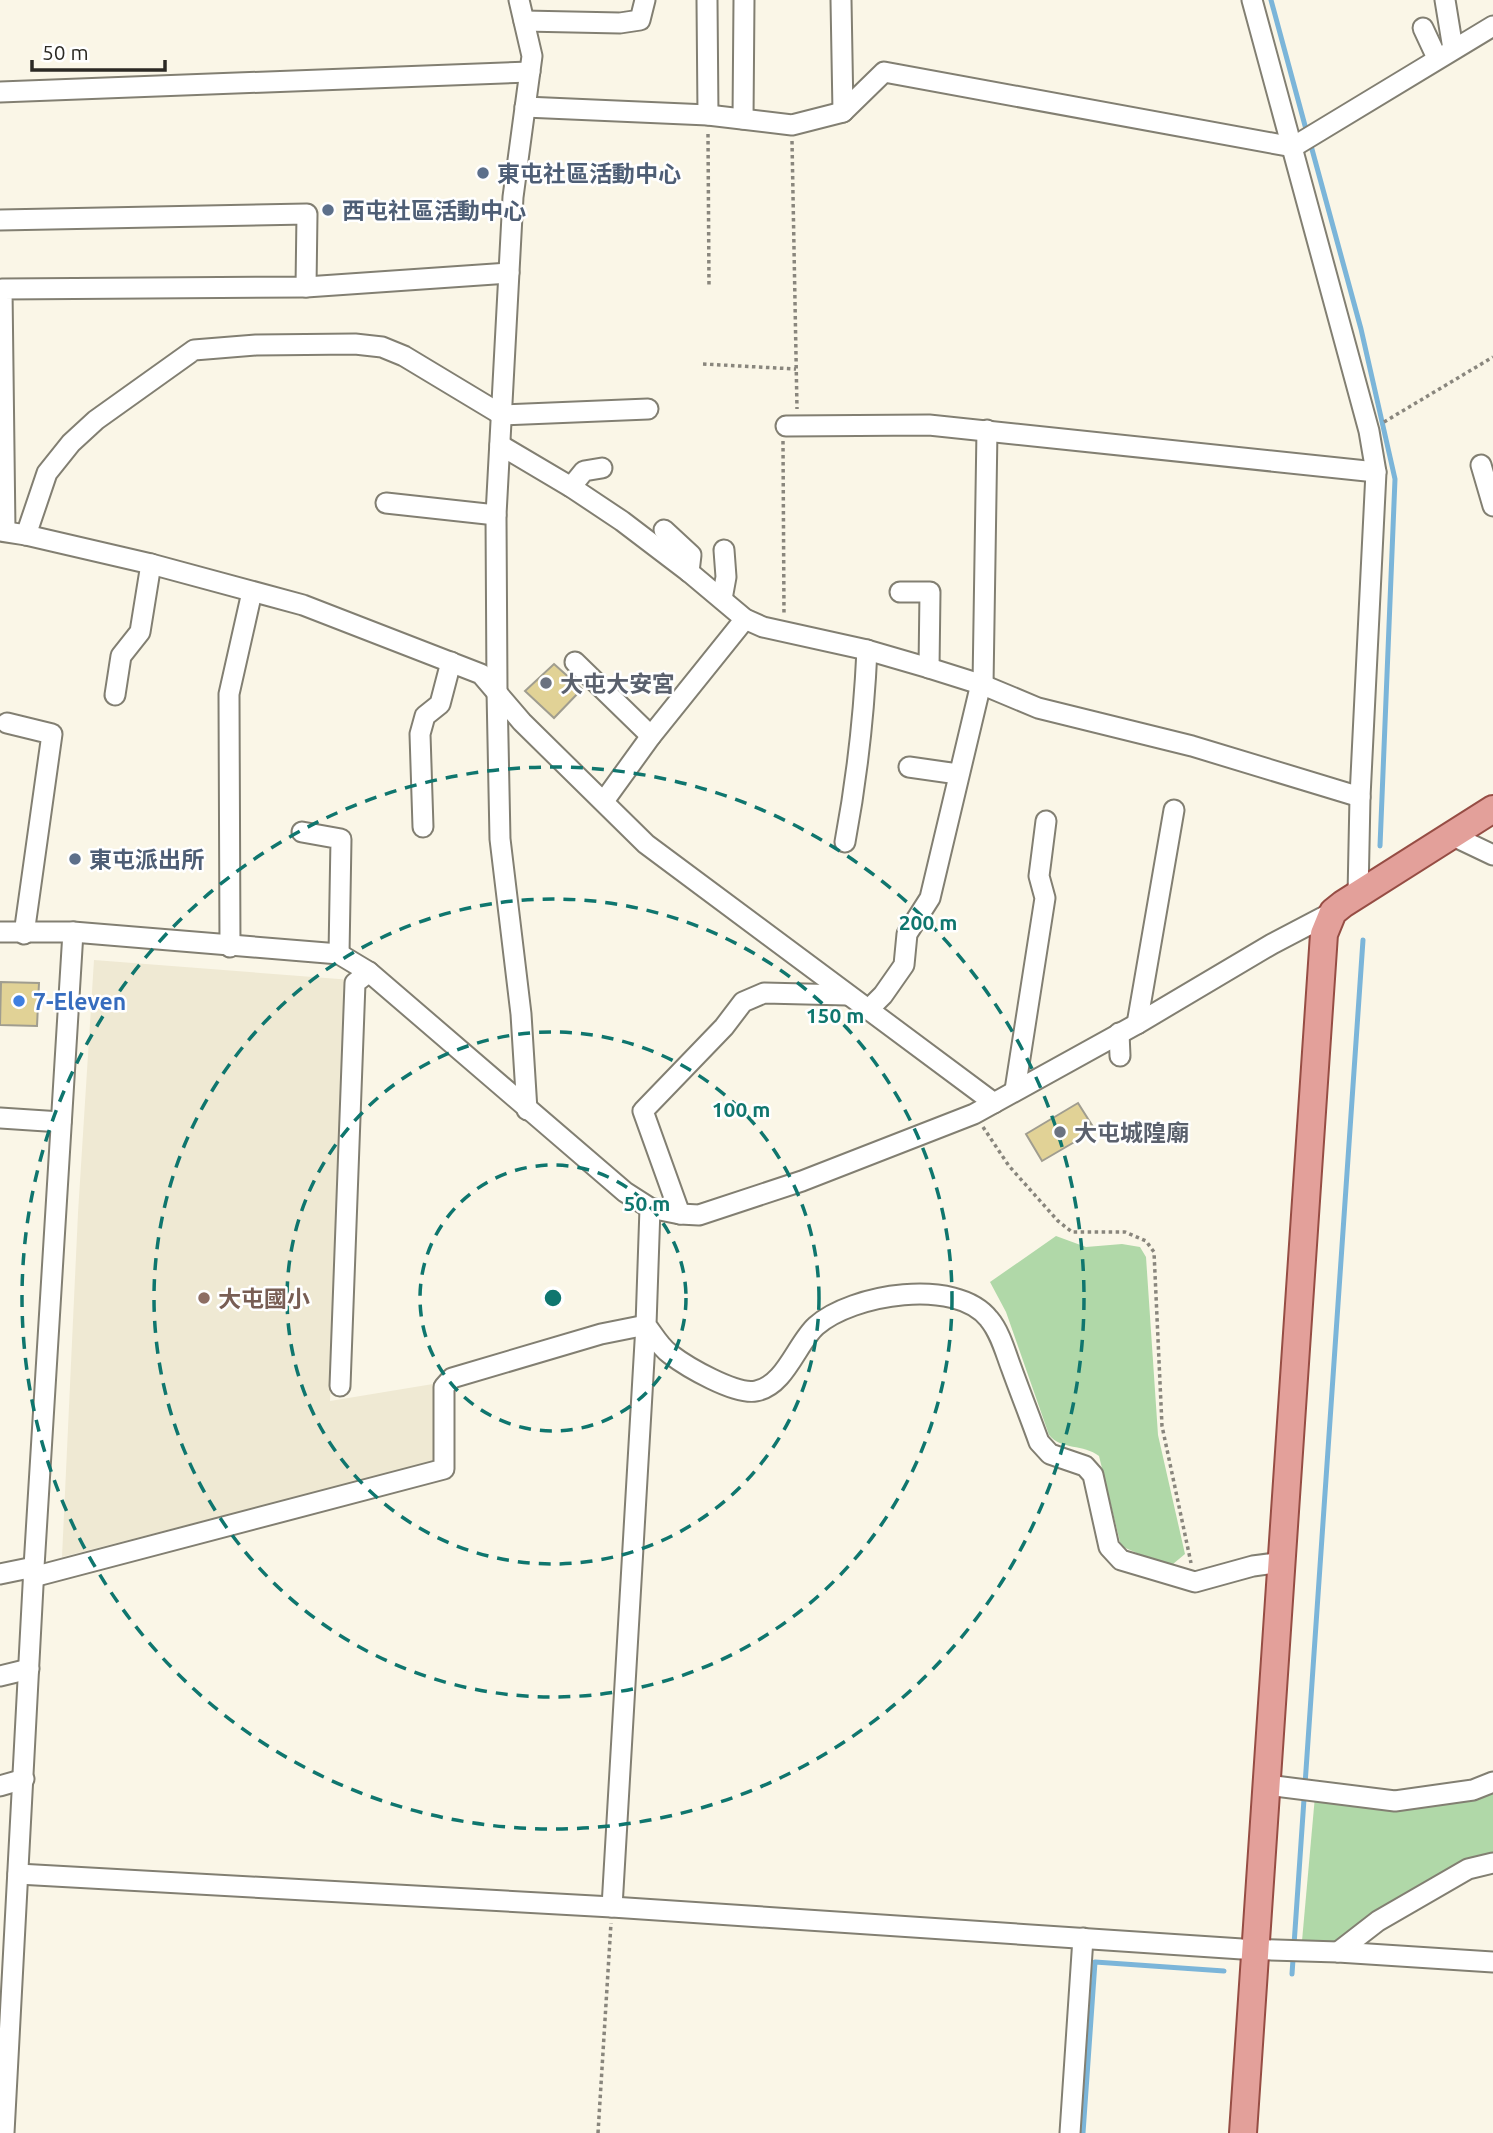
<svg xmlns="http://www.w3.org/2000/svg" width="1493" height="2133" font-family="Ubuntu,'Noto Sans TC',sans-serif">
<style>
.built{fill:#efe9d3}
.green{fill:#b0d8a8}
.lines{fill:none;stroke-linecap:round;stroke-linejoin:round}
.stream{stroke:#7bb5d9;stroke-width:5}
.building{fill:#e1d296;stroke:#a09d8f;stroke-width:2}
.minor-casing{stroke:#827f72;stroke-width:23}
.major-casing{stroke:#964d44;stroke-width:30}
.path{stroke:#89867d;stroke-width:3.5;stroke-dasharray:3.5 3.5;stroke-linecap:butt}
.minor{stroke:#fff;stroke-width:19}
.major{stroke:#e3a09a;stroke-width:26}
.ring{fill:none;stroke:#0f766e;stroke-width:3.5;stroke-dasharray:12 9}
.service-dot{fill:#5c6f8a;stroke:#fff;stroke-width:2.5}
.worship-dot{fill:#6b7280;stroke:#fff;stroke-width:2.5}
.shop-dot{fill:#3f7fe0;stroke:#fff;stroke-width:2.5}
.education-dot{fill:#8d6e63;stroke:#fff;stroke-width:2.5}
.labels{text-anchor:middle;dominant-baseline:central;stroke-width:5;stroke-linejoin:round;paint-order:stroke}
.service-label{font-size:23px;font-weight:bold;fill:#4e5e75;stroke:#fff;text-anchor:start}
.worship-label{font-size:23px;font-weight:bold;fill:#5b616d;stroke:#fff;text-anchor:start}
.shop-label{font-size:23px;font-weight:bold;fill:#366cbe;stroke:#fff;text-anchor:start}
.education-label{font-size:23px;font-weight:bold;fill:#785e54;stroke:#fff;text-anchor:start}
.centre{fill:#0f766e;stroke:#fff;stroke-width:3.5}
.ring-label{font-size:21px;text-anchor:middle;font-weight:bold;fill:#0f766e;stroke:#fff;stroke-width:5;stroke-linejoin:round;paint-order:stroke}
</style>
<rect width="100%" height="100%" fill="#faf6e7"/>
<polygon class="built" points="94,960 352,980 330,1401 433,1384 437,1461 62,1557 78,1213"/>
<g class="green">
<path d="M1056,1236L1086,1247L1122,1244L1140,1247L1146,1257L1158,1435L1185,1554L1173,1564L1157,1562L1121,1546L1099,1456C1084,1444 1061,1450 1049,1435L1006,1312L990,1282Z"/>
<polygon points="1493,1787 1493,1855 1341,1942 1302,1941 1315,1796"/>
</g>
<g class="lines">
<g class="stream">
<polyline points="1271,0 1307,133"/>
<polyline points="1310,142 1361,329 1395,479 1380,846"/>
<polyline points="1292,1974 1363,940"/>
<polyline points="1083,2133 1095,1962 1224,1971"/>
</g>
</g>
<g class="building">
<polygon points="554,664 582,689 554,718 525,691"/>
<polygon points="1,982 39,983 37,1026 0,1025"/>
<polygon points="1078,1103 1095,1130 1042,1161 1026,1134"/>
</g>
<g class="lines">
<g class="minor-casing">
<g id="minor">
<polyline points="519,0 532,56 513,197 496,515 497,691 500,839 521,1014 527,1110"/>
<polyline points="707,0 708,115"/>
<polyline points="841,0 843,112"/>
<polyline points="1252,0 1369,431 1376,472 1360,797 1358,895"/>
<polyline points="1445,0 1453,49"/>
<polyline points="524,21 620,23 640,20 645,0"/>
<polyline points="1423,28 1437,58"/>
<polyline points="0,92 530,72"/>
<polyline points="525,107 708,115 792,125 843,112 884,72 1293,147 1493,26"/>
<polyline points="743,119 744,0"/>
<polyline points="0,220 307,214 306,287"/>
<polyline points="786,426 929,425 1376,472"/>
<polyline points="500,445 571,487 622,521 689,572 745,619 763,627 867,650 929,668 983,685 1038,708 1192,746 1360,797"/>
<polyline points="1481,465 1493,506"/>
<polyline points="571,487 584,471 602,468"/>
<polyline points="386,503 496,515"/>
<polyline points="664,530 691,555 689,572"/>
<polyline points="0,531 26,535 151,564 303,605 481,674 522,722 646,844 994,1103"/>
<polyline points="5,531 2,289 306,287 509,273"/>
<polyline points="26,535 47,473 71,443 96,420 194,350 256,345 355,344 382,347 404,356 502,415 648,409"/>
<polyline points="900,592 930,592 929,668"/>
<polyline points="722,599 726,577 724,550"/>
<polyline points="575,662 651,736"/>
<polyline points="115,695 121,656 140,632 151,564"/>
<polyline points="7,723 52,734 24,934"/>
<polyline points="909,767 958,774"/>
<polyline points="604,801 651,736 745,619"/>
<polyline points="423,827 420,734 425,716 440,704 451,662"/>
<polyline points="302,832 341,839 339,954"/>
<polyline points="1451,835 1493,855"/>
<path d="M845,842C857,778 864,715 867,650"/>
<polyline points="0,932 73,932 339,954 369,972 625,1192 650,1208 680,1214 699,1215 802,1181 974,1114 1137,1024 1272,944 1333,912"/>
<polyline points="230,947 229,694 252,592"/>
<polyline points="868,1010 883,995 904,965 907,934 930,898 979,692 983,685 987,430"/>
<polyline points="1137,1024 1174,810"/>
<polyline points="1119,1033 1120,1056"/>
<polyline points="1015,1090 1045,898 1039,876 1046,821"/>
<polyline points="0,1118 61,1122"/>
<path d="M650,1208L646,1325C653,1334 660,1347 670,1354C687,1367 735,1395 756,1391C785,1386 797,1343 816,1326C852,1294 956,1277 989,1319C1000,1332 1005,1351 1011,1367C1020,1392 1030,1417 1039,1442L1050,1454L1085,1466L1093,1475L1109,1547L1121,1560L1195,1582L1253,1566L1283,1562"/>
<polyline points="680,1214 643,1111 724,1027 743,1002 764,993 847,995"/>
<polyline points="340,1386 355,983 369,972"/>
<polyline points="0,1574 34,1567"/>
<polyline points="33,1577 444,1469 444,1387 452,1378 601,1334 646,1325 612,1907"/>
<polyline points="0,1676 29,1669"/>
<polyline points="1267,1785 1395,1801 1473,1790 1493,1782"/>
<polyline points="0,1786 24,1779"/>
<polyline points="18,1874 612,1907 1242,1949 1338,1952 1493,1962"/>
<polyline points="1338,1952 1378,1921 1468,1869 1493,1863"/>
<polyline points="4,2133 34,1567 73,932"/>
<polyline points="1070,2133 1083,1938"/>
</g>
</g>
<g class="major-casing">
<polyline id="major" points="1243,2133 1324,934 1333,912 1343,904 1493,809"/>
</g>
<g class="path">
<polyline points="708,134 709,286"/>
<polyline points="792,141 797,409"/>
<polyline points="703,364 796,369"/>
<polyline points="1384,422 1493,357"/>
<polyline points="783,441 784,616"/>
<polyline points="983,1127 1009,1166 1058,1221 1072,1232 1125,1232 1146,1241 1154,1252 1162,1426 1191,1563"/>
<polyline points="598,2133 611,1923"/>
</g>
<use href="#minor" class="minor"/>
<use href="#major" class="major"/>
</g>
<g class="ring">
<circle cx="553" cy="1298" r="133"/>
<circle cx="553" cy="1298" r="266"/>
<circle cx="553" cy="1298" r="399"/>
<circle cx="553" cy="1298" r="531"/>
</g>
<g class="service-dot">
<circle cx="483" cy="173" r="7"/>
<circle cx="328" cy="210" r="7"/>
<circle cx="75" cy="859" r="7"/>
</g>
<g class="worship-dot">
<circle cx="546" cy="683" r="7"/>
<circle cx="1060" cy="1132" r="7"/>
</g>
<circle class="shop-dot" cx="19" cy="1001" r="7"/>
<circle class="education-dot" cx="204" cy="1298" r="7"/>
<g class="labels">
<g class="service-label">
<text x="497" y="173">東屯社區活動中心</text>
<text x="342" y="210">西屯社區活動中心</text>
<text x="89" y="859">東屯派出所</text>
</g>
<g class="worship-label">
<text x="560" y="683">大屯大安宮</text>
<text x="1074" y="1132">大屯城隍廟</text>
</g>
<g class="shop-label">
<text x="33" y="1001">7-Eleven</text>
</g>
<g class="education-label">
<text x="218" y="1298">大屯國小</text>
</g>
</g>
<circle cx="553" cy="1298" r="10" class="centre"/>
<g class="ring-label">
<text x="928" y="930">200 m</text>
<text x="835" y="1023">150 m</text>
<text x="741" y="1117">100 m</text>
<text x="647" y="1211">50 m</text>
</g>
<path d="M32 60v10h133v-10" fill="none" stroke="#2b2924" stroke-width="3.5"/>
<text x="42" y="60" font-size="21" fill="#2b2924" stroke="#ffffff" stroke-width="5" paint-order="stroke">50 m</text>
</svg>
